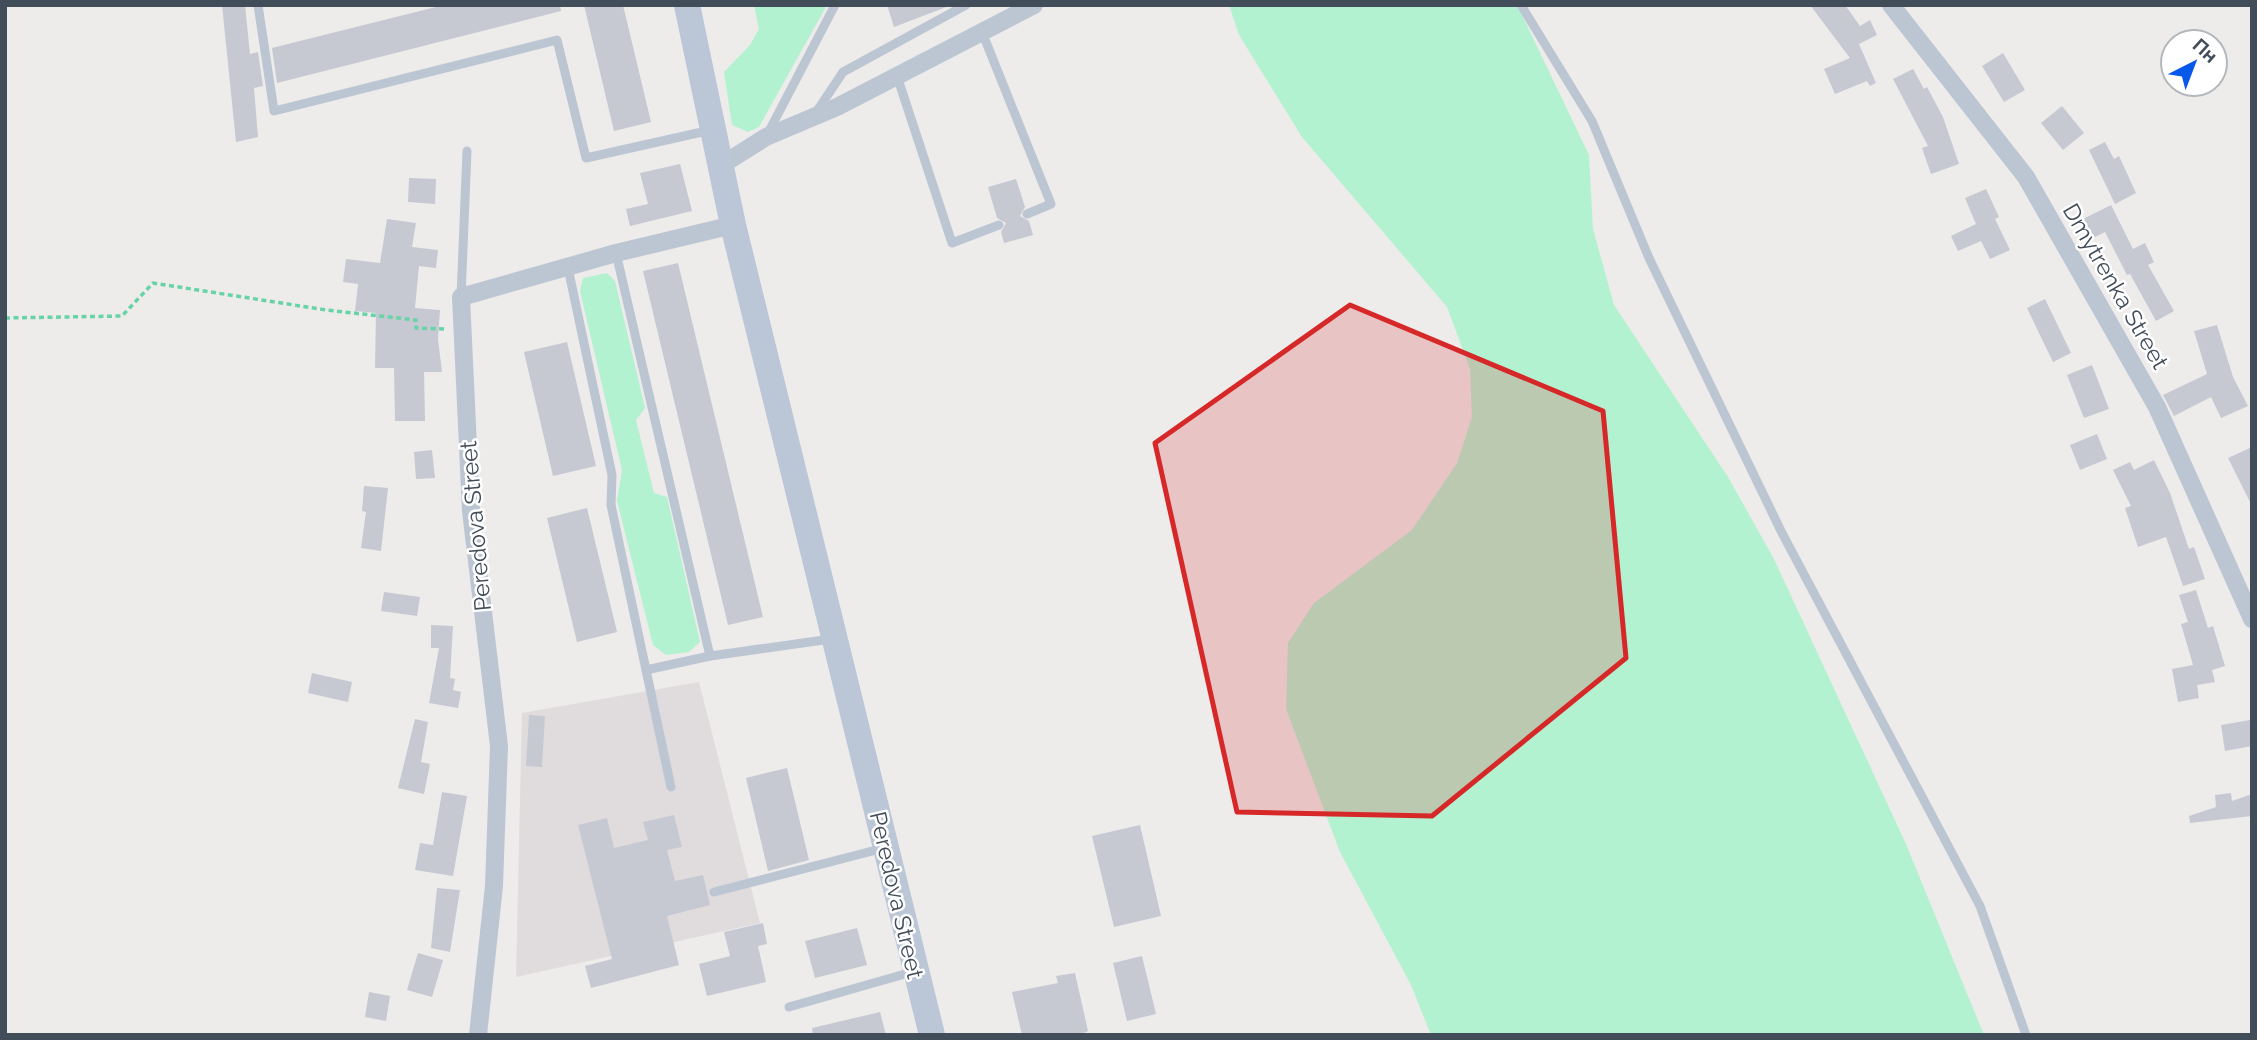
<svg xmlns="http://www.w3.org/2000/svg" width="2257" height="1040" font-family="Raleway,sans-serif">
<style>
.education{fill:#e0dcdd}
.green{fill:#b3f2d1}
.building{fill:#c6c9d2}
.lines{fill:none;stroke-linecap:round;stroke-linejoin:round}
.path{stroke:#68d3a7;stroke-width:3.5;stroke-dasharray:5 3.5;stroke-linecap:butt}
.lane{stroke:#bcc6d3;stroke-width:9}
.street{stroke:#bcc6d3;stroke-width:18}
.secondary{stroke:#bbc6d7;stroke-width:26}
.marked{fill:#d62828;fill-opacity:0.2;stroke:#d62828;stroke-width:5;stroke-linejoin:round}
.labels{text-anchor:middle;dominant-baseline:central;stroke-width:5;stroke-linejoin:round;paint-order:stroke}
.street-label{font-size:23px;fill:#424d5a;stroke:#fff}
</style>
<rect width="100%" height="100%" fill="#eeebeb"/>
<polygon class="education" points="699,682 760,923 516,977 522,713"/>
<g class="green">
<polygon points="754,5 827,5 759,127 748,132 732,125 724,72 750,45 759,29"/>
<polygon points="1229,5 1515,5 1521,13 1589,155 1593,229 1614,305 1728,477 1774,559 1906,844 1984,1035 1431,1035 1411,985 1340,852 1286,709 1288,643 1314,603 1412,530 1457,463 1472,417 1470,369 1447,307 1302,137 1239,35"/>
<polygon points="607,273 615,281 645,408 636,420 654,493 667,497 700,642 689,652 666,655 653,645 617,501 622,470 580,291 583,278"/>
</g>
<g class="building">
<polygon points="222,5 245,5 250,54 258,52 263,86 254,88 258,137 236,142"/>
<polygon points="444,5 560,5 561,11 277,83 272,48"/>
<polygon points="584,5 623,5 651,122 614,131"/>
<polygon points="887,5 949,5 949,6 894,27"/>
<polygon points="1810,5 1845,5 1860,26 1870,20 1877,35 1859,44 1876,83 1870,86 1867,81 1835,94 1824,69 1850,58"/>
<polygon points="2003,53 2025,90 2004,102 1982,66"/>
<polygon points="1913,69 1924,89 1927,87 1943,117 1959,164 1931,174 1922,148 1928,146 1893,79"/>
<polygon points="2062,106 2084,133 2063,150 2041,123"/>
<polygon points="2105,142 2114,159 2119,156 2136,193 2115,204 2089,150"/>
<polygon points="680,164 692,211 630,226 626,209 648,204 640,173"/>
<polygon points="409,178 436,179 435,204 408,202"/>
<polygon points="1016,179 1025,207 1020,216 1029,221 1033,235 1004,243 1001,232 1006,223 997,218 988,187"/>
<polygon points="1986,189 1999,217 1995,219 2010,250 1990,259 1981,241 1958,251 1951,236 1976,224 1965,198"/>
<polygon points="2111,205 2133,249 2145,243 2154,262 2148,265 2174,311 2156,321 2130,274 2127,275 2105,232 2093,238 2083,219"/>
<polygon points="387,219 416,223 412,247 438,250 436,268 419,266 415,308 440,310 438,339 442,372 424,372 425,421 395,421 394,368 375,368 376,313 355,311 358,284 343,282 346,259 380,263"/>
<polygon points="678,263 763,617 728,625 643,271"/>
<polygon points="2045,299 2071,353 2053,362 2027,308"/>
<polygon points="2217,325 2233,377 2248,406 2221,418 2211,397 2174,416 2163,395 2207,374 2194,331"/>
<polygon points="567,342 596,466 553,476 524,352"/>
<polygon points="2092,365 2109,409 2084,418 2067,375"/>
<polygon points="2097,434 2107,459 2080,470 2070,445"/>
<polygon points="2252,447 2252,506 2228,458"/>
<polygon points="432,450 435,478 416,479 414,452"/>
<polygon points="2154,460 2170,493 2189,549 2194,547 2205,579 2183,586 2166,537 2138,547 2125,508 2131,506 2113,470 2130,462 2134,470"/>
<polygon points="364,486 388,488 381,551 361,548 366,512 362,511"/>
<polygon points="587,508 617,632 577,642 547,518"/>
<polygon points="2196,590 2208,628 2213,626 2225,666 2212,670 2215,682 2197,685 2199,698 2178,702 2172,669 2193,665 2181,624 2188,622 2179,595"/>
<polygon points="384,592 420,597 417,616 381,611"/>
<polygon points="431,625 453,626 450,678 455,679 453,690 461,692 458,708 429,703 439,648 431,648"/>
<polygon points="312,673 352,682 348,702 308,693"/>
<polygon points="529,715 545,716 542,767 526,766"/>
<polygon points="415,719 428,722 421,762 430,764 424,794 398,788"/>
<polygon points="2250,720 2252,746 2225,751 2221,725"/>
<polygon points="787,768 809,860 768,871 746,778"/>
<polygon points="442,792 467,796 453,876 415,870 420,843 433,845"/>
<polygon points="2231,793 2232,801 2252,794 2252,816 2190,823 2189,816 2216,807 2215,795"/>
<polygon points="674,815 682,847 667,850 675,881 703,875 710,905 667,916 679,965 591,988 585,966 612,959 578,825 607,818 614,848 648,840 643,822"/>
<polygon points="1140,825 1161,916 1114,927 1092,836"/>
<polygon points="437,888 460,890 450,952 431,948"/>
<polygon points="763,923 767,944 758,946 766,982 707,996 699,964 730,956 724,932"/>
<polygon points="857,928 867,965 815,978 805,941"/>
<polygon points="418,953 443,960 432,997 407,990"/>
<polygon points="1142,956 1156,1014 1127,1021 1113,963"/>
<polygon points="1075,973 1088,1031 1079,1035 1022,1035 1012,992 1058,983 1056,976"/>
<polygon points="369,992 390,996 386,1021 365,1017"/>
<polygon points="880,1012 886,1035 813,1035 812,1028"/>
</g>
<g class="lines">
<polyline class="path" points="5,318 122,316 153,283 326,310 416,320 416,328 444,329"/>
<g class="lane">
<polyline points="258,5 274,111 557,40 586,158 711,130"/>
<polyline points="1521,5 1592,121 1649,258 1781,531 1980,906 2026,1035"/>
<polyline points="982,32 1051,204 1027,214"/>
<polyline points="897,76 952,243 999,225"/>
<polyline points="815,114 843,72 966,5"/>
<polyline points="768,133 835,5"/>
<polyline points="616,253 710,656"/>
<polyline points="568,268 612,475 611,505 646,670 710,656 831,639"/>
<polyline points="461,297 467,151"/>
<polyline points="646,670 671,787"/>
<polyline points="714,892 884,848"/>
<polyline points="789,1007 912,972"/>
</g>
<g class="street">
<polyline points="1891,5 2026,177 2157,407 2252,619"/>
<polyline points="720,166 766,137 837,107 1034,5"/>
<polyline points="478,1035 494,886 499,746 471,511 461,297 616,253 733,225"/>
</g>
<polyline class="secondary" points="687,5 733,225 932,1035"/>
</g>
<path class="marked" d="M1350,305L1603,411L1626,658L1432,816L1237,812L1155,443Z"/>
<g class="labels">
<g class="street-label">
<text transform="translate(2116 286) rotate(60)">Dmytrenka Street</text>
<text transform="translate(475 526) rotate(-95)">Peredova Street</text>
<text transform="translate(897 895) rotate(77)">Peredova Street</text>
</g>
</g>
<rect width="2257" height="1040" fill="none" stroke="#424d5a" stroke-width="14"/>
<g transform="translate(2194 63) rotate(42)"><circle r="33" fill="#ffffff" stroke="#b3b8bd" stroke-width="2"/>
<path d="M0-5L12 26L0 18L-12 26Z" fill="#0858eb"/>
<text y="-10" font-size="19" font-weight="bold" text-anchor="middle" fill="#424d5a">Пн</text>
</g>
</svg>
